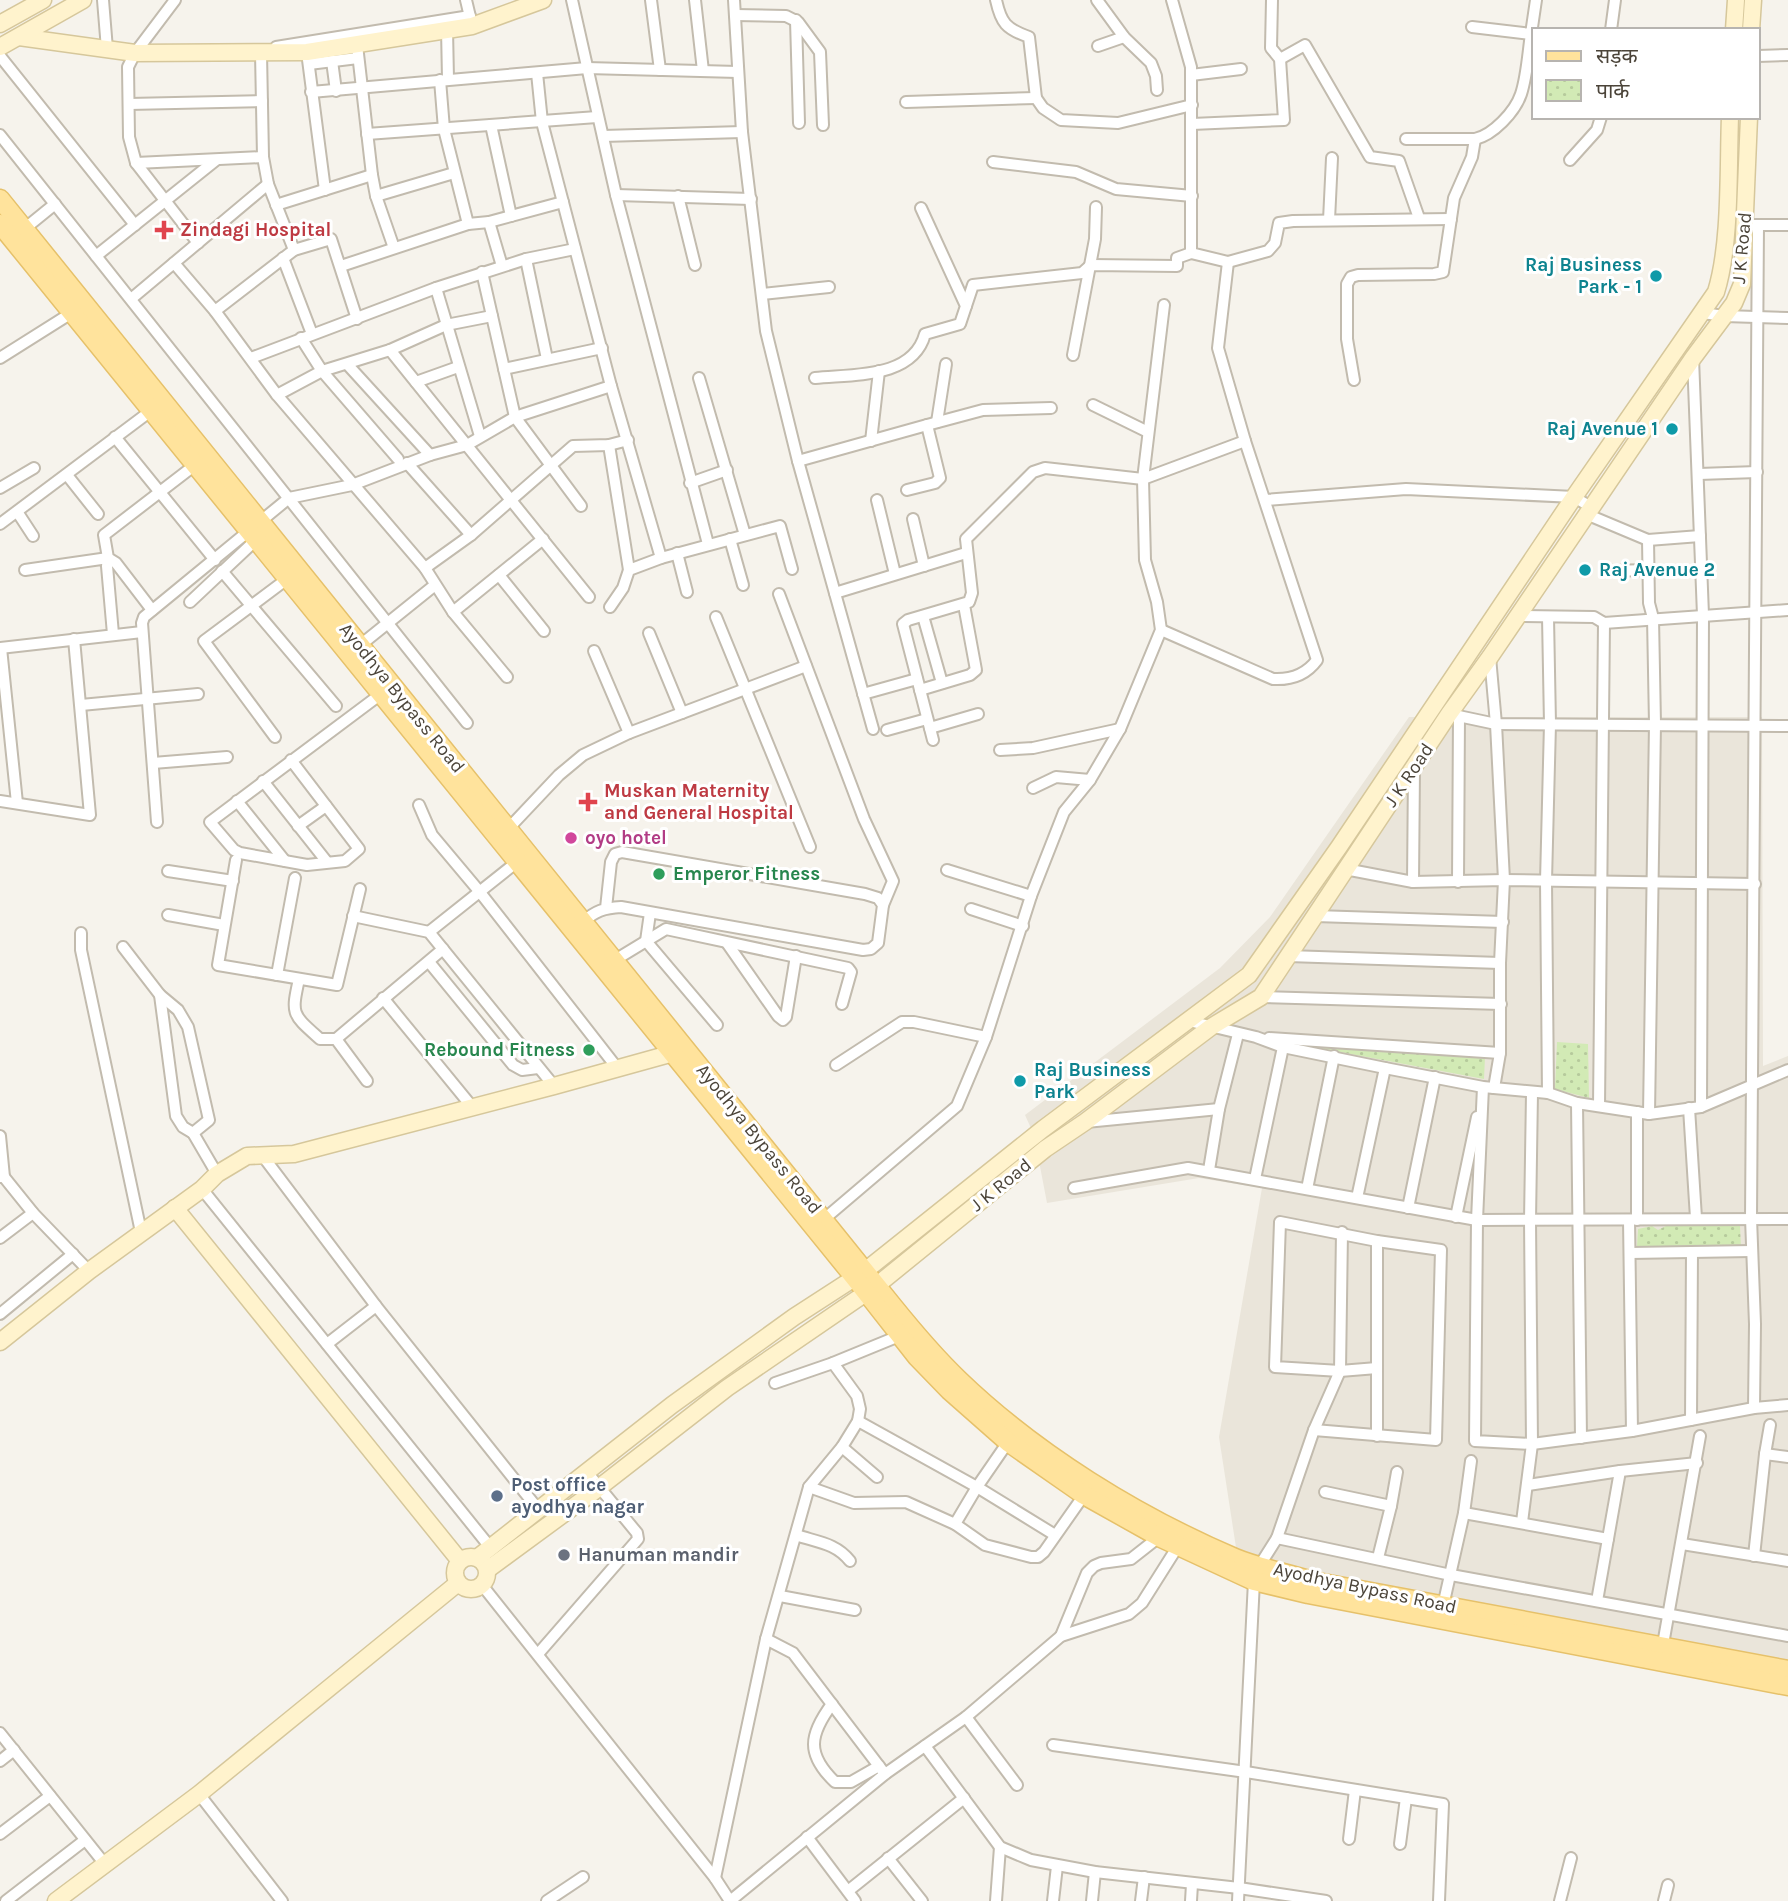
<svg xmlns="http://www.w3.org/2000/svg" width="1788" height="1901" font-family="Karla,'Noto Sans Devanagari',sans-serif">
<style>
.residential{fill:#eae5da}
.park{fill:url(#park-dots)}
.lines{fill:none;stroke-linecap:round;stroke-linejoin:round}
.street-casing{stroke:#c2bbae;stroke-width:14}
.secondary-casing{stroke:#d6c79b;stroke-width:19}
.primary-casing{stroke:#e6c16a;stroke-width:21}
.street{stroke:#fff;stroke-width:10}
.secondary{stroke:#fff3cd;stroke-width:16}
.primary{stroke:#ffe39c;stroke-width:18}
.health-dot{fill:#e0444e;stroke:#fff;stroke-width:2.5}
.culture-dot{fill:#0f9aa8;stroke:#fff;stroke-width:2.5}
.hotel-dot{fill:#d1479c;stroke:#fff;stroke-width:2.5}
.leisure-dot{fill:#2e9e5b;stroke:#fff;stroke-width:2.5}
.service-dot{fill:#5c6f8a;stroke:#fff;stroke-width:2.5}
.worship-dot{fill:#6b7280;stroke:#fff;stroke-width:2.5}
.labels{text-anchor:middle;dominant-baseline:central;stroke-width:6;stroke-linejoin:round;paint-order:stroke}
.health-label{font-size:19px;font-weight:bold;fill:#be3a42;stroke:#fff;text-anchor:start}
.street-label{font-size:19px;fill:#4b4439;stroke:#fff}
.culture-label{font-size:19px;font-weight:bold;fill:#0d838f;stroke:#fff;text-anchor:end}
.hotel-label{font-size:19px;font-weight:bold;fill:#b23c85;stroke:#fff;text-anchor:start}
.leisure-label{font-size:19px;font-weight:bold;fill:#27864d;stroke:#fff;text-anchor:start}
.service-label{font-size:19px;font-weight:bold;fill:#4e5e75;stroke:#fff;text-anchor:start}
.worship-label{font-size:19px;font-weight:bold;fill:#5b616d;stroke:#fff;text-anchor:start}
</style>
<defs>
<pattern id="park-dots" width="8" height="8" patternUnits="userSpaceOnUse" patternTransform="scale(1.75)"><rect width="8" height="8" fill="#d2eab5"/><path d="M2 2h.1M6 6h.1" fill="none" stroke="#b6ca9c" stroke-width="1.8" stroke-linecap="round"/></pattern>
</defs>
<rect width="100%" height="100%" fill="#f6f3ec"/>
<polygon class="residential" points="1409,717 1762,717 1763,1066 1788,1056 1788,1672 1239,1567 1219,1437 1262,1188 1199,1178 1047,1203 1034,1135 1025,1115 1220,968 1270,917"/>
<g class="park">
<polygon points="1557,1042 1588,1044 1589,1098 1555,1089"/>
<polygon points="1292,1043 1485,1057 1484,1079"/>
<polygon points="1740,1225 1741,1249 1663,1250 1652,1246 1645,1250 1637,1246 1638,1229 1652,1226 1658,1230 1666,1226"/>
</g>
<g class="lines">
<g class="street-casing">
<g id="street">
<polyline points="103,0 107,49"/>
<polyline points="175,0 135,53 128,67 129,137 136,163 198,243"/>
<polyline points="466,0 471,21"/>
<polyline points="572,0 616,195 708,544"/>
<polyline points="651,0 660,70"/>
<polyline points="695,0 703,71"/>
<polyline points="734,0 742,132 766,331 798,461 873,729"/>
<path d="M996,0C1001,23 1006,29 1029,37L1036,98L1043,108L1061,120L1118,123L1192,105"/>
<polyline points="1097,0 1124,37 1151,63 1156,76 1157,90"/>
<polyline points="1172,0 1191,67 1191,253 1228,262 1268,251 1275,243 1279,223 1293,221 1451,219"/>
<polyline points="735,15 786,16 798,22 820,52 823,125"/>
<polyline points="796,20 799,123"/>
<polyline points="1472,27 1531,34 1536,0"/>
<polyline points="447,29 448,79"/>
<polyline points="1611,30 1615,0"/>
<polyline points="357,45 372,175 376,196 394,248"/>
<polyline points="1098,46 1124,37"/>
<polyline points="276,47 470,16"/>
<polyline points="307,52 325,190"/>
<polyline points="261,53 263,157 268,184 294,250"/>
<polyline points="0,56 135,225"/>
<polyline points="1758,56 1788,55"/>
<polyline points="1280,59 1305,45 1370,157 1399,161 1419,218"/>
<polyline points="332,61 336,91"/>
<polyline points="309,64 358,58"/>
<polyline points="537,73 542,122 611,386 661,558"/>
<polyline points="1191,75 1241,69"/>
<polyline points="440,80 444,129 468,224"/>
<polyline points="311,92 587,68 738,72"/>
<polyline points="906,102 1036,98"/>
<polyline points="129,104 262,101"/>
<polyline points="1192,124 1284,120 1280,59 1271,48 1272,0"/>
<polyline points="491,125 511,216"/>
<polyline points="367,134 597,117"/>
<polyline points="0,135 467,723"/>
<polyline points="603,136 742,132"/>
<path d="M1406,139H1475C1493,135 1515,112 1521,94C1527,76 1528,54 1531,34"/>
<polyline points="1570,160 1597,130 1601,117"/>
<polyline points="993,162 1076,172 1116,189 1192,196"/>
<polyline points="136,163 263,157"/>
<polyline points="616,195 751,199"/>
<polyline points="376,196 454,173"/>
<polyline points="678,196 695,265"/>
<polyline points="276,205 372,175"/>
<polyline points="1329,220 1332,158"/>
<polyline points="489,222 502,266"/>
<polyline points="1752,225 1788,225"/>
<polyline points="23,230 55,204"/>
<polyline points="96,256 216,160"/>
<polyline points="283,258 312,334"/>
<polyline points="526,259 547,359"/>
<polyline points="174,263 215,311 277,395 425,568 453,612 507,677"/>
<polyline points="341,266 468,224 489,222 563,202"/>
<polyline points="482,272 515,417 581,506"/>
<polyline points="436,288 480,436"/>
<polyline points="762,294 829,287"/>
<polyline points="131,299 268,184"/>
<polyline points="966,306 973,285 1082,273 1091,265 1177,266 1177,258 1191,253"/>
<polyline points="215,311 294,250 331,239 357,319"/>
<polyline points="1703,313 1724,316 1788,318"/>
<polyline points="301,338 322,371 398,459"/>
<polyline points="390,350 589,597"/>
<polyline points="1073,355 1095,239 1096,207"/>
<polyline points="0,358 73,312"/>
<polyline points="251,358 436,288 526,259 575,249"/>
<polyline points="1693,358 1703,615 1701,1107"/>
<polyline points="347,364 430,455"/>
<polyline points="504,369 602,348"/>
<polyline points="699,378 745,535"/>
<path d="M815,378C852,374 913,379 925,334L960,324L966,306L921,208"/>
<polyline points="1354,380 1347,339 1347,284 1351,277 1358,275 1434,274 1443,272 1454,198 1472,157 1475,139"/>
<polyline points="416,382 458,367"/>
<polyline points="277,395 322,371 390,350 446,325 492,316"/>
<polyline points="1093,405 1148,432"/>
<polyline points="937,422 946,364"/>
<polyline points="115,437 215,560"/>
<polyline points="871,441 879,371"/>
<polyline points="609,445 629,570"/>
<polyline points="798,461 927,425"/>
<polyline points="407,463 471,535"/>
<polyline points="1699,474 1757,472"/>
<polyline points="67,475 98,514"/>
<polyline points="690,483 727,470"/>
<polyline points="0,488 34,468"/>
<polyline points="907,490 935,483 940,478 927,425 983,410 1051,408"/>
<polyline points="877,500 895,574"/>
<polyline points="1265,500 1406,489 1574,497 1591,507"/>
<polyline points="18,513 33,536"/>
<polyline points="1586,514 1648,540 1700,536"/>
<polyline points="913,519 924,566"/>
<polyline points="0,524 152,410"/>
<polyline points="730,539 743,585"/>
<polyline points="1648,540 1649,603 1653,618 1655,724 1649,1114"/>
<polyline points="677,553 687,592"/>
<polyline points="425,568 471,535 573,446 609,445 628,440"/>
<polyline points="25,570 108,558 107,566 113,634"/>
<polyline points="222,571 336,706"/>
<polyline points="1608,571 1648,570"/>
<polyline points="499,575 544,631"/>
<polyline points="835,593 966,553"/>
<polyline points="779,594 864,819 893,881 883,905"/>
<polyline points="190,602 256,540"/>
<polyline points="610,607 623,588 629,570 661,558 780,526 792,569"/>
<polyline points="152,610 116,563 108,558 104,535 195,465"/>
<polyline points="453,612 543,539"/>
<polyline points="923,616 942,683"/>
<polyline points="1517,616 1594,617 1604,623 1788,610"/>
<polyline points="716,617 810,847"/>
<path d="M1161,630L1273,679C1291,680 1306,675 1317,660L1245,441L1218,348L1228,262"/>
<polyline points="649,633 682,713"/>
<polyline points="358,647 435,585"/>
<polyline points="0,648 142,632"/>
<polyline points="1,648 17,803"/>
<polyline points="594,651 629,733"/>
<polyline points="1490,657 1496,724 1504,880 1500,963 1500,1053 1494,1088"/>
<polyline points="920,690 970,675 976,670 964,605"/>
<polyline points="863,694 917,679"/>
<polyline points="81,705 198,694"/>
<polyline points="1449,714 1496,724 1788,726"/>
<polyline points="930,728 978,714"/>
<polyline points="887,730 927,719"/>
<polyline points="275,737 204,641 287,579"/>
<polyline points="933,740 903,624 908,620 969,602 972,593 966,539 1033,472 1045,468 1143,479 1245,441"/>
<polyline points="1000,750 1033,748 1120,729"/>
<polyline points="291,760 359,849 345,861 307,865 240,853 234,850 210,822 381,694"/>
<polyline points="153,763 227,757"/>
<polyline points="263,781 327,862"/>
<polyline points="1033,788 1056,777 1090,780"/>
<polyline points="0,801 90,815 74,639"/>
<polyline points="237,801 285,861"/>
<polyline points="419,805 432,835 479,891 618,1069"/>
<polyline points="157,822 142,623 144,617 289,498 352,485 430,455 467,445 515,417 611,386"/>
<polyline points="298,826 326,806"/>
<polyline points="508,829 559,775 583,755 629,733 806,666"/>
<polyline points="236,860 218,965 337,985 360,889"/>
<polyline points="1345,869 1413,882 1504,880 1755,884"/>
<polyline points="947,870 1031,896"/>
<polyline points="168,871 233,881"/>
<polyline points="1413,882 1414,769"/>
<polyline points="1458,882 1459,716"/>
<polyline points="971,909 1023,926"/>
<polyline points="650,913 646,941 717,1025"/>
<polyline points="168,915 224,925"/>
<polyline points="353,916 429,932 554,1086"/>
<polyline points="1315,916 1503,922"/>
<path d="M583,922C595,911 604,908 621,907L863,950L871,949L878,943L883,905L878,898L865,894L622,852L615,854L611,862L606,908"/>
<polyline points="429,932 517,862"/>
<polyline points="81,933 81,950 141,1232"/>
<polyline points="727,943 778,1016 783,1020 786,1017 796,956"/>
<polyline points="123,947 160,995 176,1116 183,1127 193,1133 217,1174"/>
<polyline points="1288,956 1500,963"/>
<polyline points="615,960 666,929 848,968 851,972 842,1004"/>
<polyline points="429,962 513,1065 522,1070 538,1068"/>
<polyline points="277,975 295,878"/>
<path d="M299,979C291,1015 292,1014 320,1039H336L443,949"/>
<polyline points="160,995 178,1010 188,1027 209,1120 193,1133"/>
<polyline points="1261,997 1501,1004"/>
<polyline points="383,998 473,1108"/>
<polyline points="1189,1021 1256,1037 1283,1047 1385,1068 1483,1087 1548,1093 1577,1103 1649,1114 1701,1107 1788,1070"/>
<polyline points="1269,1038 1500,1053"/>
<polyline points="336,1039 367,1081"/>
<polyline points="836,1065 902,1022 914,1022 986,1037"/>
<polyline points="1483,1087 1477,1220 1475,1441 1532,1444 1632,1431 1754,1408 1788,1405"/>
<polyline points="1548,1093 1546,881 1550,724 1548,617"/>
<polyline points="1577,1103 1581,1438"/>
<polyline points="1599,1106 1604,623"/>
<polyline points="1689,1108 1696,1218"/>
<polyline points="1637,1112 1637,1220"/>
<polyline points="1086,1122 1219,1109"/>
<polyline points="0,1136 4,1177"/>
<polyline points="262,1155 376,1306 538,1509"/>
<polyline points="1209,1170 1219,1109 1238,1034"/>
<polyline points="0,1177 4,1177 33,1213 89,1271"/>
<polyline points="1255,1179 1283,1047"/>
<polyline points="1074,1188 1188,1168 1477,1220 1788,1219"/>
<polyline points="202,1189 490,1547"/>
<polyline points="1307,1189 1334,1056"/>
<polyline points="1357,1198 1385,1068"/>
<polyline points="1408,1208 1435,1077"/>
<polyline points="1456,1217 1477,1117"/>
<polyline points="823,1220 957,1106 986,1037 1031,896 1064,812 1090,780 1120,729 1161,630 1157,602 1145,560 1143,479 1164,305"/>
<polyline points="1629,1220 1632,1431"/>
<polyline points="0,1238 33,1213"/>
<polyline points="1377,1241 1377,1436"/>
<polyline points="1630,1253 1752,1251"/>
<polyline points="0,1314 73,1254"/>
<polyline points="327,1344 376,1306"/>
<polyline points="775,1383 833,1363 899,1336"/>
<polyline points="1754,1408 1755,1324 1751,1218 1758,225"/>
<polyline points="1691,1420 1692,1252"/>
<polyline points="858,1421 977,1487 1055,1535"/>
<polyline points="1314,1430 1436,1440 1441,1250 1377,1241 1280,1222 1275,1367 1340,1371 1377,1368"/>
<polyline points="842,1447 877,1477"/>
<polyline points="1765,1454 1788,1457"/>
<polyline points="1528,1485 1620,1471 1697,1463"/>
<polyline points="809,1487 854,1503 906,1502 955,1524 985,1545 1031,1557 1038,1557 1044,1552 1084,1495"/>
<polyline points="1325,1492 1391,1506"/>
<polyline points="1464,1513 1608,1539"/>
<polyline points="1522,1522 1532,1444 1530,1220 1532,1093"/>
<polyline points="955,1524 977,1487 1008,1442"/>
<path d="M796,1535C817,1542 836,1543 850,1561"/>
<polyline points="1277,1538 1451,1575 1788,1636"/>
<polyline points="1682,1544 1788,1561"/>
<polyline points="1754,1556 1765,1454 1770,1425"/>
<polyline points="1378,1558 1391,1506 1397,1472"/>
<polyline points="482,1585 715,1878 730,1901"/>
<polyline points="780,1596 855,1610"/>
<polyline points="1597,1601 1620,1471"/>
<polyline points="1443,1606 1464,1513 1471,1461"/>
<polyline points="1061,1636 1087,1573 1094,1566 1101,1563 1131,1559 1159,1537"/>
<polyline points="766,1639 793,1653 885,1774"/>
<polyline points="1662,1650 1700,1436"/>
<polyline points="538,1654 638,1539 637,1533 586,1471"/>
<path d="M832,1704C809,1735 806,1754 835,1782H851L879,1766"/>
<polyline points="966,1717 1017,1785"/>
<polyline points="0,1733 104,1863"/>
<polyline points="1053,1745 1246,1772 1443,1804 1439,1901"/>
<polyline points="925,1746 1000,1847 1031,1860 1095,1872 1239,1888 1326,1901"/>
<polyline points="0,1761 14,1750"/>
<polyline points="199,1794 282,1901"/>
<polyline points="0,1834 50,1796"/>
<polyline points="807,1837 855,1901"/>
<polyline points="1349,1839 1355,1790"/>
<polyline points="1400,1844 1406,1798"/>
<polyline points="888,1858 922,1901"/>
<polyline points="715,1878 766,1639 809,1487 842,1447 858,1421 860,1409 857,1396 833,1363"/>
<polyline points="848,1891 964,1798"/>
<polyline points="6,1901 85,1840"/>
<polyline points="547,1901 583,1877"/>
<polyline points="730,1901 885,1774 966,1717 1061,1636 1129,1614 1142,1603 1178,1546"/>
<polyline points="996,1901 1000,1847"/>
<polyline points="1053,1901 1057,1866"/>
<polyline points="1092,1901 1095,1872"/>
<polyline points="1141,1901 1144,1877"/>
<polyline points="1191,1901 1192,1884"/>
<polyline points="1238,1901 1254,1581 1260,1565 1277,1538 1314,1430 1340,1371 1342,1232"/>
<polyline points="1560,1901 1571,1858"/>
<polyline points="1664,1901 1668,1885"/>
</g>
</g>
<g class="secondary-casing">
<g id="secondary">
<polyline points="0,24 43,0"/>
<polyline points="1734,30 1736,0"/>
<polyline points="1751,30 1753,0"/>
<polyline points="19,37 135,53 307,52 472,26 543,0"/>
<polyline points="0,47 83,0"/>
<polyline points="175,1208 460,1561"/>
<polyline points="0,1342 89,1271 202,1189 217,1174 247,1156 294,1154 554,1086 684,1050"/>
<circle cx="471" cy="1573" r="16"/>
<path d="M477,1558L672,1405L794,1317L865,1271L1043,1129L1249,975L1339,847L1574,497L1716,292C1731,244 1728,169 1730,117"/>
<polyline points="487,1570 592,1493 727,1388 876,1286 1045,1149 1085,1122 1211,1027 1261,997 1449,714 1490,657 1693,358 1734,303 1742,284 1749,117"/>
<polyline points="56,1901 199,1794 458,1583"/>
</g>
</g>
<g class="primary-casing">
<g id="primary">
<path d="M0,199L892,1305C913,1331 935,1357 959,1380C1036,1454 1137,1516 1235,1558C1259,1568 1287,1573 1312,1581L1788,1670"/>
<polyline points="0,224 855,1278 917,1357 949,1390 1008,1442 1084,1495 1159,1537 1254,1581 1308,1594 1788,1686"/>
</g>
</g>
<use href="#street" class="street"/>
<use href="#secondary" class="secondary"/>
<use href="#primary" class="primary"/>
</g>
<g class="health-dot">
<path d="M160.5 219.5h7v7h7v7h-7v7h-7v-7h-7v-7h7z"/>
<path d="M584.5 791.5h7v7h7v7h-7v7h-7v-7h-7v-7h7z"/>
</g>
<g class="culture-dot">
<circle cx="1656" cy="276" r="7"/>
<circle cx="1672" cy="429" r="7"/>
<circle cx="1585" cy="570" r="7"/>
<circle cx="1020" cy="1081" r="7"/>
</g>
<circle class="hotel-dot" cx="571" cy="838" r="7"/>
<g class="leisure-dot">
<circle cx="659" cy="874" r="7"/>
<circle cx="589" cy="1050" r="7"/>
</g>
<circle class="service-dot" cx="497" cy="1496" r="7"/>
<circle class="worship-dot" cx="564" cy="1555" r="7"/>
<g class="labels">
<g class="health-label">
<text x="180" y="230">Zindagi Hospital</text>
<text x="604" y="791">Muskan Maternity<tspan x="604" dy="22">and General Hospital</tspan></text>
</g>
<g class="street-label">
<text transform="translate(1742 248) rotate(-85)">J K Road</text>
<text transform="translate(402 698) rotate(51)">Ayodhya Bypass Road</text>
<text transform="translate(1409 775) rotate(-56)">J K Road</text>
<text transform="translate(759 1139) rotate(51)">Ayodhya Bypass Road</text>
<text transform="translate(1001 1185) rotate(-39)">J K Road</text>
<text transform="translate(1365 1588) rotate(12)">Ayodhya Bypass Road</text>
</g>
<g class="culture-label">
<text x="1642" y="265">Raj Business<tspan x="1642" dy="22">Park - 1</tspan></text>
<text x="1658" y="429">Raj Avenue 1</text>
<text x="1599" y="570" text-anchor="start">Raj Avenue 2</text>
<text x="1034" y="1070" text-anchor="start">Raj Business<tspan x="1034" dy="22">Park</tspan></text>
</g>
<g class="hotel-label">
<text x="585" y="838">oyo hotel</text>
</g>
<g class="leisure-label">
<text x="673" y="874">Emperor Fitness</text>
<text x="575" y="1050" text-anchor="end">Rebound Fitness</text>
</g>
<g class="service-label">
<text x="511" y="1485">Post office<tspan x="511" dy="22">ayodhya nagar</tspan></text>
</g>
<g class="worship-label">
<text x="578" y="1555">Hanuman mandir</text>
</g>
</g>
<rect x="1532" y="28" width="228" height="91" fill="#ffffff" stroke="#b7b4b0" stroke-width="2"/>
<rect x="1546" y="51" width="35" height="10" fill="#ffe39c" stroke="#b7b4b0" stroke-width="2"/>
<text x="1596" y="63" font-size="21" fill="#4b4439">सड़क</text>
<rect x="1546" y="80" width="35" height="21" fill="url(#park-dots)" stroke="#b7b4b0" stroke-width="2"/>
<text x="1596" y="98" font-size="21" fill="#4b4439">पार्क</text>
</svg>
